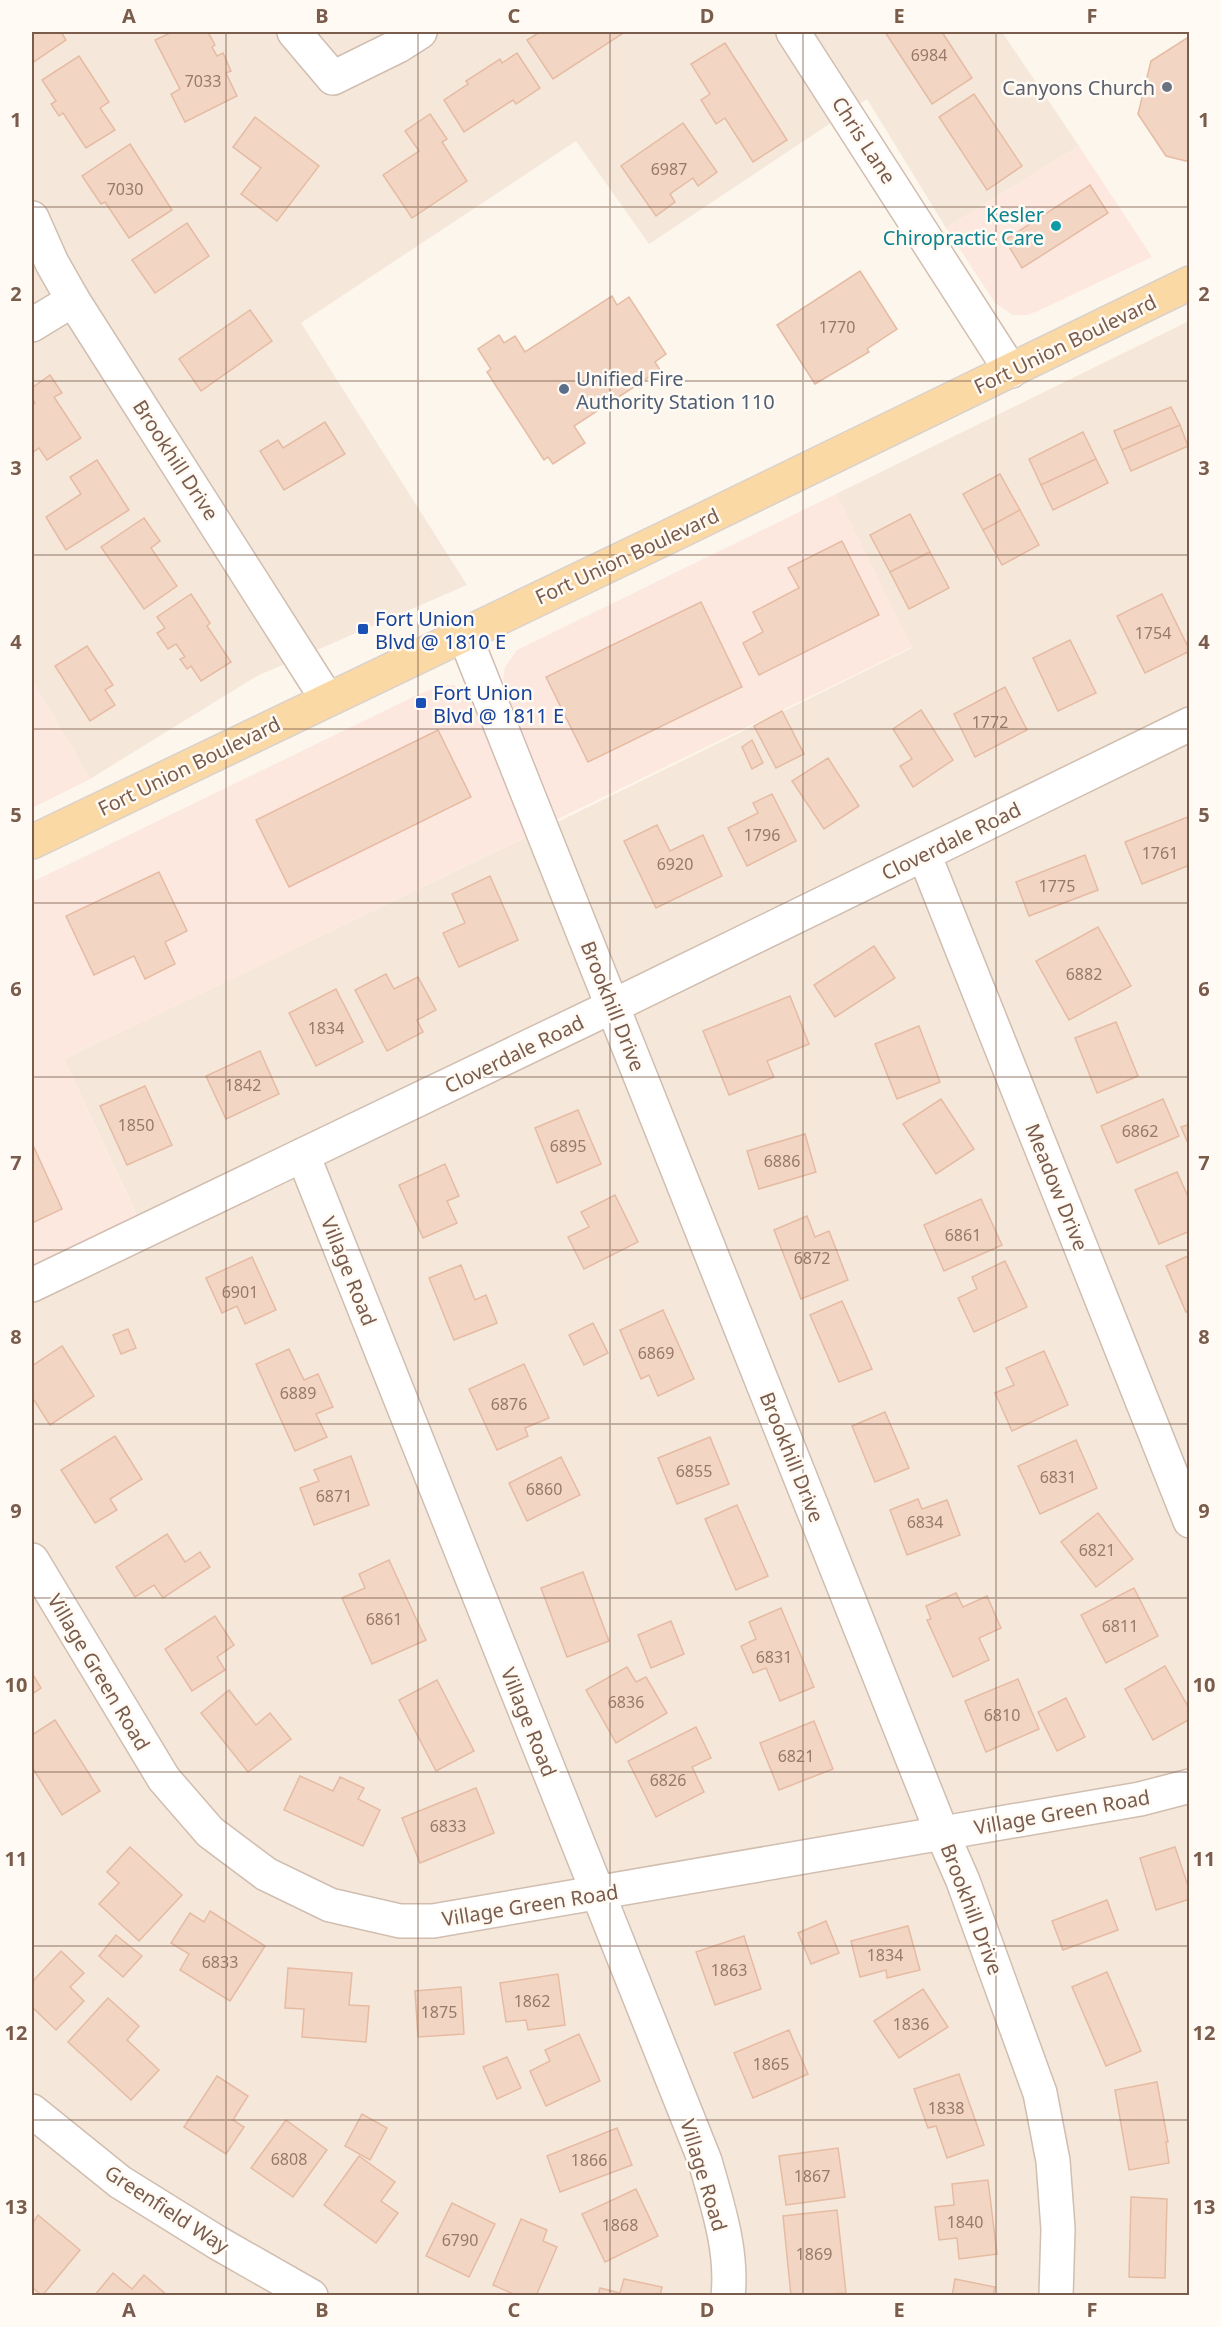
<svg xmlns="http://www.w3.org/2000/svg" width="1221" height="2327" font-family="'Noto Sans',sans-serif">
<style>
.residential{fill:#f5e8da}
.commercial{fill:#fde8e0}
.building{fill:#f3d5c3;stroke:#e6bba3;stroke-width:1.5}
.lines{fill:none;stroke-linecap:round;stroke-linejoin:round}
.minor-casing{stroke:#d1beb0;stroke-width:36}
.major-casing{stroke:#dad1cd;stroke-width:36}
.minor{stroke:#fff;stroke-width:33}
.major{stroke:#fbd9a5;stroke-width:33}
.grid{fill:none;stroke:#7a5c4d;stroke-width:1.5;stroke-opacity:0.55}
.worship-dot{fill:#6b7280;stroke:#fffaf3;stroke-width:2}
.culture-dot{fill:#0f9aa8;stroke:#fffaf3;stroke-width:2}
.service-dot{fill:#5c6f8a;stroke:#fffaf3;stroke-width:2}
.transit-dot{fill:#1a4fb4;stroke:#fffaf3;stroke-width:2}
.labels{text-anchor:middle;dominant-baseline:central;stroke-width:5;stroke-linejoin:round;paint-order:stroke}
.number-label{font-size:16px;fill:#987a6a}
.worship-label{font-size:20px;fill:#5b616d;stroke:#fffaf3;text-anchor:end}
.street-label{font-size:20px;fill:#7a5c4d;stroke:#fffaf3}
.culture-label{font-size:20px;fill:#0d838f;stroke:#fffaf3;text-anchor:end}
.service-label{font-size:20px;fill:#4e5e75;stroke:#fffaf3;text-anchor:start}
.transit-label{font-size:20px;fill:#164399;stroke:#fffaf3;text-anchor:start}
.neatline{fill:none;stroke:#7a5c4d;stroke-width:2}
.grid-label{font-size:20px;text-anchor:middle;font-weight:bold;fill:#7a5c4d}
</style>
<rect width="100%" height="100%" fill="#fdf6ec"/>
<g class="residential">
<polygon points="32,32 1002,32 1079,146 946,228 867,99 649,244 576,141 301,323 467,585 257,676 90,779 32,680"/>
<polygon points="1189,321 1189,2295 32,2296 32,1270 138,1218 64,1059 529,836 912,648 836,494"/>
</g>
<g class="commercial">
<polygon points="1079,146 1152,257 1038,311 1027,315 1013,315 995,303 946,228"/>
<polygon points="836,494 912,647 556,820 512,709 503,680 505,667 517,650"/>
<polygon points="32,680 90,779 32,808"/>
<polygon points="442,685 453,685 469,693 476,702 529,836 64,1059 138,1219 32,1270 32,882 415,696"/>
</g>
<g class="building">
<polygon points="32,32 61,32 66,40 32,63"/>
<polygon points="172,32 208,32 215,45 212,47 217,56 223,53 231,71 226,73 237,96 185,122 171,94 180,89 155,40"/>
<polygon points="540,32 620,32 622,34 553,79 527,40"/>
<polygon points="885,32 942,32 972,78 932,104"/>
<polygon points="1190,36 1190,162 1166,156 1138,114 1151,61"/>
<polygon points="725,43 787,140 753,162 725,118 716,124 701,100 710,94 691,64"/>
<polygon points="517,53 540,88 516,104 513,100 464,132 444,100 468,84 466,81 500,59 502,63"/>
<polygon points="79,56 109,102 100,108 115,130 86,148 63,113 59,116 51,104 56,101 42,80"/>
<polygon points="974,94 1022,166 987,190 939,117"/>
<polygon points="430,114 447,139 442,142 467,181 412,218 383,175 419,151 405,131"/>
<polygon points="255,117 319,166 277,221 241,194 261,168 233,147"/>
<polygon points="683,123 717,172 698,186 693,178 670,194 675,202 656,216 621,166"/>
<polygon points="130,144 172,210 129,238 105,202 101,204 82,176"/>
<polygon points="1090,185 1108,213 1022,268 1005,240"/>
<polygon points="187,223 209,256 155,293 132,260"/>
<polygon points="860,271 897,329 867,349 869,352 815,384 777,325"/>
<polygon points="612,296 617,305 629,297 666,354 655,362 660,370 574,426 585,443 553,464 548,457 544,460 487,372 491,369 478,349 499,335 504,343 515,336 525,352"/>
<polygon points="250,310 272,341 201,391 179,359"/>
<polygon points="50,375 62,393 54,397 81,438 47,460 39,448 32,453 32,405 35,403 32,398 32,388"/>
<polygon points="1171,407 1180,425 1122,450 1114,431"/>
<polygon points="325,422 345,454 284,490 260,451 278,440 283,448"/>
<polygon points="1180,425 1188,446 1131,471 1122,450"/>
<polygon points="1083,432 1096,459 1041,485 1029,459"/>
<polygon points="1096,459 1108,483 1053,510 1041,485"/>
<polygon points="97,460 129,510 66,550 46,517 81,494 70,477"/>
<polygon points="1000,474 1020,510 983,530 963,494"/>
<polygon points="1020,510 1039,545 1002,565 983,530"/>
<polygon points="910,514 930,552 890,572 870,535"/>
<polygon points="144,518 160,541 151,548 177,586 144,609 101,547"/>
<polygon points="842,541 879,615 759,675 743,643 763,632 753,612 799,588 788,568"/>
<polygon points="930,552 949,588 909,609 890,572"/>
<polygon points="191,594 210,623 207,626 231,662 201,681 191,666 187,669 180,659 185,657 176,644 168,649 157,633 165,628 157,617"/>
<polygon points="1162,594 1190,651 1145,673 1117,616"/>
<polygon points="701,602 742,687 588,762 546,677"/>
<polygon points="1070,640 1096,693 1058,711 1033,658"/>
<polygon points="87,646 113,685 105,690 115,705 90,721 55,666"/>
<polygon points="1005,687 1027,730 975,757 954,714"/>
<polygon points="921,710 953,760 913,787 900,766 912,759 893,729"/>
<polygon points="782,711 804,754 776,768 754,726"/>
<polygon points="438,730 471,797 289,887 256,820"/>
<polygon points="752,740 763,763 752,769 742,747"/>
<polygon points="828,758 859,806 824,829 792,781"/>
<polygon points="772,794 796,841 747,866 728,828 758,813 753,803"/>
<polygon points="1190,816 1190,865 1142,884 1125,842"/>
<polygon points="657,825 670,851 703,835 722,876 656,908 624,841"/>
<polygon points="1085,855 1098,890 1029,916 1016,882"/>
<polygon points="159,872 187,931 165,942 175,964 145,979 134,956 94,975 66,916"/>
<polygon points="490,876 518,940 459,967 443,933 465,923 452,894"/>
<polygon points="1098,927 1131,986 1069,1020 1036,961"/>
<polygon points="874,946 895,978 835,1017 814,985"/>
<polygon points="386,974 394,989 418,977 436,1010 417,1020 423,1032 387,1051 355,990"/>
<polygon points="336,989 363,1042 316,1066 289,1013"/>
<polygon points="790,996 809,1044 767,1061 774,1077 729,1095 703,1031"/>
<polygon points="1116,1022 1138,1076 1097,1093 1075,1038"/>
<polygon points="919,1026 940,1082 897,1099 875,1044"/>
<polygon points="260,1051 279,1094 226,1119 206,1076"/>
<polygon points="145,1086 172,1145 127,1165 100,1106"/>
<polygon points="941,1099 974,1149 936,1174 903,1124"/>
<polygon points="1163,1099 1179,1136 1117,1163 1101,1126"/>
<polygon points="578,1110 601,1164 557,1183 535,1128"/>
<polygon points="1190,1124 1190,1148 1181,1127"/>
<polygon points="805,1134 816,1172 759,1189 747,1151"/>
<polygon points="32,1143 62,1209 32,1223"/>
<polygon points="445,1164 459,1196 447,1201 457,1223 423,1238 399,1185"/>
<polygon points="1177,1172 1190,1201 1190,1231 1159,1244 1135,1190"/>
<polygon points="615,1195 638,1242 584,1269 568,1237 589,1227 581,1212"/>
<polygon points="981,1199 1002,1245 944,1271 924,1225"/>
<polygon points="807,1216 815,1237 829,1231 848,1280 801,1299 774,1230"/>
<polygon points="1190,1255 1190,1311 1186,1312 1166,1266"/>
<polygon points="252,1257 276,1310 245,1324 237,1306 222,1313 206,1278"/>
<polygon points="1005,1261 1027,1307 974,1332 958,1298 977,1289 972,1277"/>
<polygon points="461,1265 475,1300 486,1295 497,1323 454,1340 429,1278"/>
<polygon points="842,1301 872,1369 839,1382 810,1315"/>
<polygon points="663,1310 694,1379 658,1396 649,1375 641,1379 620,1330"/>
<polygon points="593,1323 608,1353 584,1365 569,1335"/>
<polygon points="128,1329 136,1348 121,1354 113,1335"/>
<polygon points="62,1346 94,1396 50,1425 32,1397 32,1366"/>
<polygon points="289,1349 304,1380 318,1374 333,1407 316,1414 327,1437 295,1451 256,1364"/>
<polygon points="1044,1351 1068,1405 1012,1431 995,1393 1014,1385 1006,1368"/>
<polygon points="524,1364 549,1418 525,1428 528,1436 497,1450 469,1389"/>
<polygon points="885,1412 909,1468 875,1482 852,1426"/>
<polygon points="115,1436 142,1479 110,1499 117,1510 95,1523 61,1470"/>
<polygon points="710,1437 729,1484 677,1504 658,1458"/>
<polygon points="1076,1440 1097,1488 1040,1514 1018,1466"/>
<polygon points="351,1456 369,1505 314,1525 300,1488 319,1481 314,1470"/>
<polygon points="561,1457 580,1495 527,1521 509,1483"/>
<polygon points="918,1499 922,1509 947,1500 960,1535 907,1555 890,1510"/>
<polygon points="737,1505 768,1576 736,1590 705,1519"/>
<polygon points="1098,1513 1133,1559 1096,1587 1061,1542"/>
<polygon points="167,1534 185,1562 200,1552 210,1567 163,1598 154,1585 135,1597 116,1567"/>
<polygon points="389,1560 426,1640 372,1664 342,1598 365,1588 359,1574"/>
<polygon points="583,1572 609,1641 567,1657 541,1588"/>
<polygon points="1134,1588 1158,1636 1106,1663 1081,1615"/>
<polygon points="956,1593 963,1607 987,1596 1001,1628 979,1638 989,1660 953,1677 927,1620 931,1619 926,1606"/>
<polygon points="781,1608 814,1687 780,1701 766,1668 753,1673 741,1646 756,1639 749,1622"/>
<polygon points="215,1616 234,1645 217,1657 225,1670 192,1691 165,1649"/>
<polygon points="671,1621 684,1654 651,1668 638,1635"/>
<polygon points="1165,1666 1190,1710 1190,1719 1153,1740 1125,1689"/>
<polygon points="627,1667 636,1682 646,1677 667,1713 616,1743 586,1690"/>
<polygon points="32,1673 41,1688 32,1694"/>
<polygon points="1018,1679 1039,1729 986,1752 965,1701"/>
<polygon points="437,1680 474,1751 436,1771 399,1700"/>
<polygon points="229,1690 256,1725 270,1713 291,1739 248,1772 201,1713"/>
<polygon points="1066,1698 1085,1737 1057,1751 1038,1712"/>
<polygon points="55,1720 100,1791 62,1815 32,1767 32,1735"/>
<polygon points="814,1721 833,1769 779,1790 760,1743"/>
<polygon points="696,1727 711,1758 692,1767 704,1792 656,1817 628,1761"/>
<polygon points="300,1776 333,1791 340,1777 364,1788 358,1799 380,1810 363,1846 284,1810"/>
<polygon points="476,1788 494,1833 420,1863 402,1818"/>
<polygon points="130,1847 182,1895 139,1941 99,1904 119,1883 107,1872"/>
<polygon points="1175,1847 1190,1892 1190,1899 1156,1910 1140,1858"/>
<polygon points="1107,1900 1118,1930 1063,1950 1052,1921"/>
<polygon points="210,1911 265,1946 230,2001 180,1970 189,1954 171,1943 190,1913 204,1922"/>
<polygon points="826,1921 839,1953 811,1964 798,1933"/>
<polygon points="908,1926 920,1970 887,1978 886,1970 860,1977 851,1941"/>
<polygon points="116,1935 142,1956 123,1977 99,1956"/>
<polygon points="744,1936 761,1989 715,2005 696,1952"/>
<polygon points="61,1951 84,1973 70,1987 84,2001 56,2030 32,2007 32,1982"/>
<polygon points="288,1968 352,1973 349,2005 369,2006 366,2042 302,2037 304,2009 285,2008"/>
<polygon points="1107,1972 1141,2051 1106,2066 1072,1987"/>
<polygon points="558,1974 565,2025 528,2030 526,2020 506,2022 500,1983"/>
<polygon points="461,1987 464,2034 418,2037 415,1991"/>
<polygon points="923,1989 948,2027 899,2058 874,2021"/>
<polygon points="108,1998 139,2026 127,2040 159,2070 131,2100 68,2042"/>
<polygon points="789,2030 808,2074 753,2098 734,2053"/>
<polygon points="579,2034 600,2081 546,2106 530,2071 550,2061 545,2050"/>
<polygon points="507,2057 521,2088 497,2099 483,2067"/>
<polygon points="959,2074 984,2145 947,2158 936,2126 928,2128 914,2089"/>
<polygon points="217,2076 248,2096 233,2120 244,2127 226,2154 184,2127"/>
<polygon points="1157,2082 1168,2142 1166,2142 1169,2163 1129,2170 1115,2090"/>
<polygon points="362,2114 387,2128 370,2160 345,2146"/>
<polygon points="286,2120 327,2150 293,2197 251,2168"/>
<polygon points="617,2128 632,2165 560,2192 547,2156"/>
<polygon points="838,2148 845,2197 786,2205 779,2156"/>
<polygon points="359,2156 395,2182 381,2201 398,2213 376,2243 324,2205"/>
<polygon points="988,2180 997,2254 959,2259 957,2238 939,2240 935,2207 954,2205 952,2184"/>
<polygon points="636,2189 658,2236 605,2262 582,2214"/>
<polygon points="1131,2197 1167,2199 1165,2278 1129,2277"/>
<polygon points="452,2203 495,2224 469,2277 426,2256"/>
<polygon points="837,2210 846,2293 791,2296 783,2216"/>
<polygon points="38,2215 80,2250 42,2296 32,2287 32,2224"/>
<polygon points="521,2219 547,2230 543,2241 557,2247 536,2296 518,2296 493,2285"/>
<polygon points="113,2273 132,2289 144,2275 168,2296 94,2296"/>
<polygon points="624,2279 662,2287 660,2296 598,2296 600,2288 620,2293"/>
<polygon points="955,2279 995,2287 993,2296 952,2296"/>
</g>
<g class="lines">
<g class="minor-casing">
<g id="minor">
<polyline points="294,32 333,78 398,46 420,32"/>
<polyline points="793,32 1011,371"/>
<polyline points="32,218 52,263 73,300 327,699"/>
<polyline points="32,325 73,300"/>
<polyline points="464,634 942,1833 963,1881 1040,2093 1053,2161 1058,2229 1056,2296"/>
<polyline points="924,854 1190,1521"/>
<path d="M303,1155L705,2161C717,2204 733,2250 728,2296"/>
<polyline points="32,1285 613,1006 1190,724"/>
<polyline points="32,1560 164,1779 210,1832 266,1874 330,1905 400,1921 433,1921 1140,1799 1190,1786"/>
<polyline points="32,2111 120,2182 218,2243 311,2296"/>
</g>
</g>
<g class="major-casing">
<polyline id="major" points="32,842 678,532 1190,283"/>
</g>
<use href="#minor" class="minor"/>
<use href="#major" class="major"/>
</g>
<path class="grid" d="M226,32V2296M418,32V2296M610,32V2296M803,32V2296M996,32V2296M32,207H1190M32,381H1190M32,555H1190M32,729H1190M32,903H1190M32,1077H1190M32,1250H1190M32,1424H1190M32,1598H1190M32,1772H1190M32,1946H1190M32,2120H1190"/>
<circle class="worship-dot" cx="1167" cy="87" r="6"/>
<circle class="culture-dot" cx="1056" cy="226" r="6"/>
<circle class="service-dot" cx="564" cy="389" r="6"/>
<g class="transit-dot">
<rect x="357" y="623" width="12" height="12" rx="3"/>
<rect x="415" y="697" width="12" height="12" rx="3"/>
</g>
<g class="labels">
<g class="number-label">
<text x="929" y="55">6984</text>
<text x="203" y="81">7033</text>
<text x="669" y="169">6987</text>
<text x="125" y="189">7030</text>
<text x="837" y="327">1770</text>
<text x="1153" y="633">1754</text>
<text x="990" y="722">1772</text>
<text x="762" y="835">1796</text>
<text x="1160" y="853">1761</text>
<text x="675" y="864">6920</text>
<text x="1057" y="886">1775</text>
<text x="1084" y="974">6882</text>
<text x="326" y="1028">1834</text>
<text x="243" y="1085">1842</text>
<text x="136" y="1125">1850</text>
<text x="1140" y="1131">6862</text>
<text x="568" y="1146">6895</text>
<text x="782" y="1161">6886</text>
<text x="963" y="1235">6861</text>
<text x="812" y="1258">6872</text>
<text x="240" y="1292">6901</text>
<text x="656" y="1353">6869</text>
<text x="298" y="1393">6889</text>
<text x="509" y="1404">6876</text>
<text x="694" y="1471">6855</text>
<text x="1058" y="1477">6831</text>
<text x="544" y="1489">6860</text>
<text x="334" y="1496">6871</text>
<text x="925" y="1522">6834</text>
<text x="1097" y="1550">6821</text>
<text x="384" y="1619">6861</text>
<text x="1120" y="1626">6811</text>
<text x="774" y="1657">6831</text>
<text x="626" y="1702">6836</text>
<text x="1002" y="1715">6810</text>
<text x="796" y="1756">6821</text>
<text x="668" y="1780">6826</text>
<text x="448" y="1826">6833</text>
<text x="885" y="1955">1834</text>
<text x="220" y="1962">6833</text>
<text x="729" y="1970">1863</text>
<text x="532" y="2001">1862</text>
<text x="439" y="2012">1875</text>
<text x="911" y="2024">1836</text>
<text x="771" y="2064">1865</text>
<text x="946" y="2108">1838</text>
<text x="289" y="2159">6808</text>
<text x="589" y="2160">1866</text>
<text x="812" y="2176">1867</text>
<text x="965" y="2222">1840</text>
<text x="620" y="2225">1868</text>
<text x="460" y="2240">6790</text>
<text x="814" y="2254">1869</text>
</g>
<g class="worship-label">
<text x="1155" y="87">Canyons Church</text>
</g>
<g class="street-label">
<text transform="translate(864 140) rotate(57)">Chris Lane</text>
<text transform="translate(1065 344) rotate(-26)">Fort Union Boulevard</text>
<text transform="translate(176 460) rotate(57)">Brookhill Drive</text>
<text transform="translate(627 556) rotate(-25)">Fort Union Boulevard</text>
<text transform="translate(189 766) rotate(-26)">Fort Union Boulevard</text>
<text transform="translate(951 841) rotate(-26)">Cloverdale Road</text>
<text transform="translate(613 1006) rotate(68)">Brookhill Drive</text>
<text transform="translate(514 1054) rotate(-26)">Cloverdale Road</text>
<text transform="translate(1057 1187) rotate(68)">Meadow Drive</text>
<text transform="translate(349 1271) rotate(68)">Village Road</text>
<text transform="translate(792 1457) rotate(68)">Brookhill Drive</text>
<text transform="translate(99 1672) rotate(59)">Village Green Road</text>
<text transform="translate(529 1722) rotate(68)">Village Road</text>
<text transform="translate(1062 1812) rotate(-10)">Village Green Road</text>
<text transform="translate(530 1905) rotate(-9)">Village Green Road</text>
<text transform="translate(972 1909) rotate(69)">Brookhill Drive</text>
<text transform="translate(704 2175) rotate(73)">Village Road</text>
<text transform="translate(167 2209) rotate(33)">Greenfield Way</text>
</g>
<g class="culture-label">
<text x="1044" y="214">Kesler<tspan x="1044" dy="23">Chiropractic Care</tspan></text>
</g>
<g class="service-label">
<text x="576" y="378">Unified Fire<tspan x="576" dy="23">Authority Station 110</tspan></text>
</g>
<g class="transit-label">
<text x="375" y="618">Fort Union<tspan x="375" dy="23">Blvd @ 1810 E</tspan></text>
<text x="433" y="692">Fort Union<tspan x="433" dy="23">Blvd @ 1811 E</tspan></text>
</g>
</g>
<rect width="1221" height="2327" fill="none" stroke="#fffaf3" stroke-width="66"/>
<rect x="33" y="33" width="1155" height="2261" class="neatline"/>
<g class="grid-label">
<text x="129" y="23">A</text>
<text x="322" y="23">B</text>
<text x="514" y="23">C</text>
<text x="707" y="23">D</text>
<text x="899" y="23">E</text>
<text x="1092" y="23">F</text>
<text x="16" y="127">1</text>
<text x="1204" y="127">1</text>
<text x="16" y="301">2</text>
<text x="1204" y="301">2</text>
<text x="16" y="475">3</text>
<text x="1204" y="475">3</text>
<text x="16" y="649">4</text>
<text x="1204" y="649">4</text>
<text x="16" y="822">5</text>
<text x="1204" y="822">5</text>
<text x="16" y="996">6</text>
<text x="1204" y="996">6</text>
<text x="16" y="1170">7</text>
<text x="1204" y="1170">7</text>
<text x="16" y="1344">8</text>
<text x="1204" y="1344">8</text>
<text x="16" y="1518">9</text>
<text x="1204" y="1518">9</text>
<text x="16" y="1692">10</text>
<text x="1204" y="1692">10</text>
<text x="16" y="1866">11</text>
<text x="1204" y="1866">11</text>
<text x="16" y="2040">12</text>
<text x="1204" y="2040">12</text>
<text x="16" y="2214">13</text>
<text x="1204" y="2214">13</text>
<text x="129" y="2317">A</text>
<text x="322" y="2317">B</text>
<text x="514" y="2317">C</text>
<text x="707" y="2317">D</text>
<text x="899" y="2317">E</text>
<text x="1092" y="2317">F</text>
</g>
</svg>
